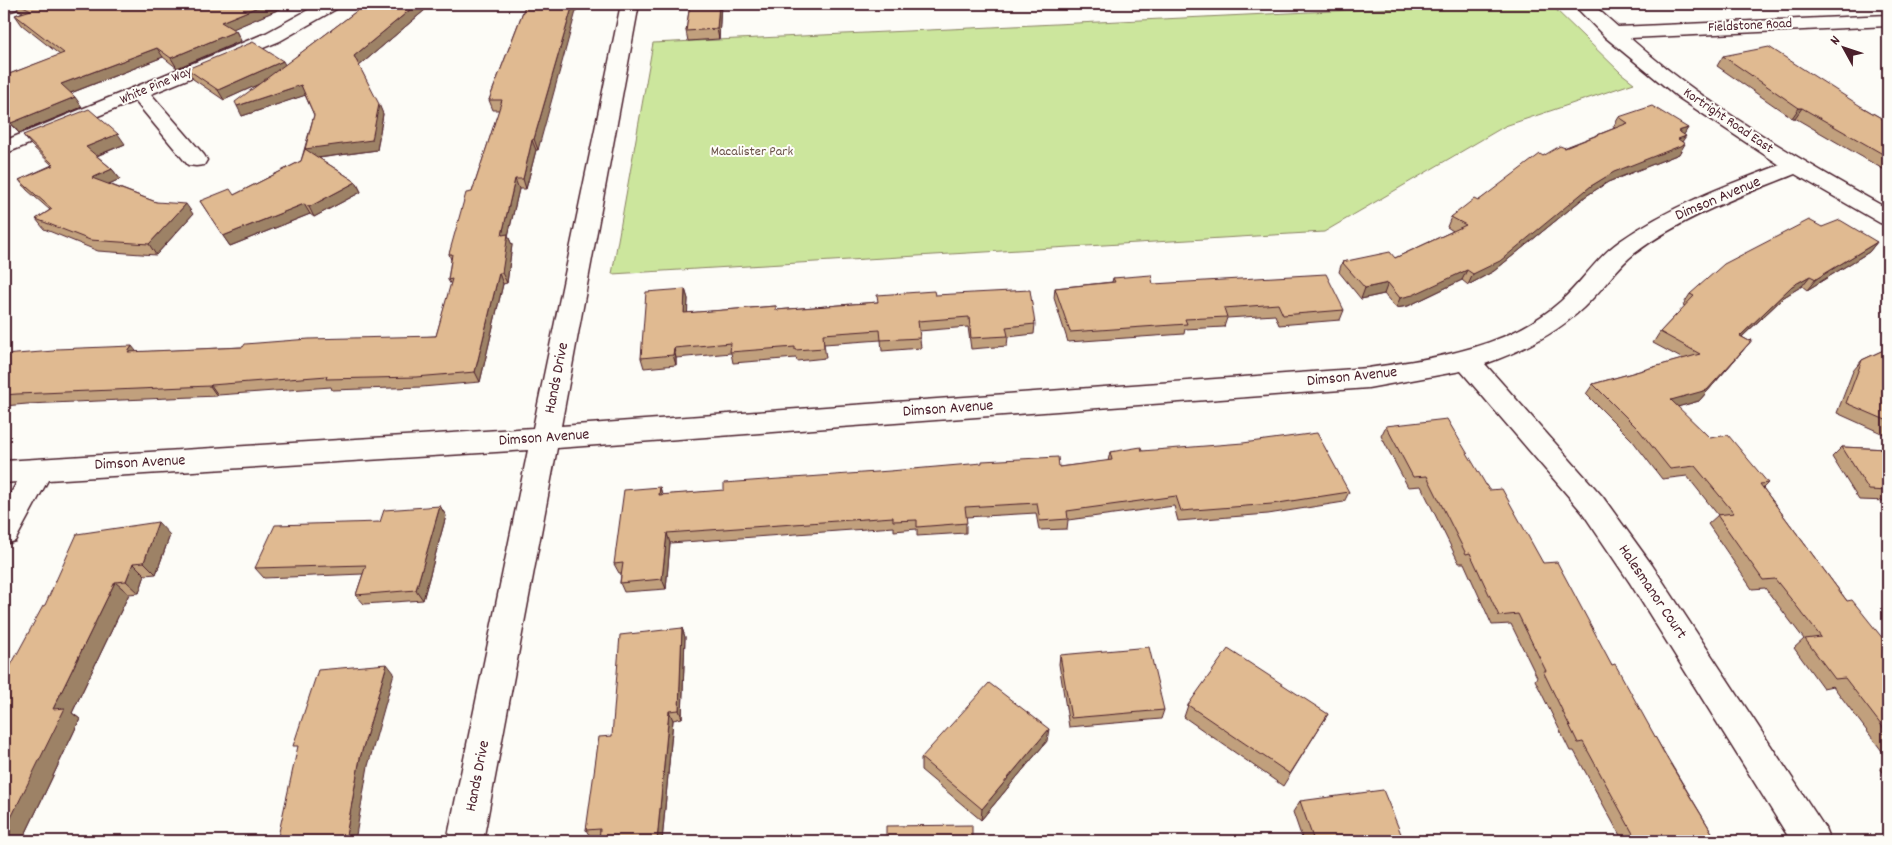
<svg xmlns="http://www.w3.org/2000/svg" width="1892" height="845" font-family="Dekko,sans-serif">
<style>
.green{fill:#cce69d;stroke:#8b8264}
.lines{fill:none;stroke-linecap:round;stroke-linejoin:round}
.minor-casing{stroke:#4a1f2b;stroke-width:3}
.minor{fill:#fdfcf7;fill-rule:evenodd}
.wall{fill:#c1a07d;stroke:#4a1f2b}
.shaded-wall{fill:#9d8266;stroke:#4a1f2b}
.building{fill:#e0ba91;stroke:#4a1f2b}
.labels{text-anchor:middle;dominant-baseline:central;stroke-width:4;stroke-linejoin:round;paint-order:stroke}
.far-street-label{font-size:14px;fill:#4a1f2b;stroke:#fdfcf7}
.far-park-label{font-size:14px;fill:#6a5148;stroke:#fdfcf7}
.street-label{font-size:16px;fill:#4a1f2b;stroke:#fdfcf7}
</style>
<rect width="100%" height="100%" fill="#fdfcf7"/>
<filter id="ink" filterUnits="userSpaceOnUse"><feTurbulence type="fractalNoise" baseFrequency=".02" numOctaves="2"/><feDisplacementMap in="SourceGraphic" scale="10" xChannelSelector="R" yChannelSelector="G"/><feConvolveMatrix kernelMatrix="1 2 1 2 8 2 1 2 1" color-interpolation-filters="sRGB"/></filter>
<g filter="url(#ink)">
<polygon class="green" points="1480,4 1550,4 1621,73 1634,83 1505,126 1324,232 612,274 653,43"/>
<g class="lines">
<g class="minor-casing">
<g id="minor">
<polygon points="4,4 24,4 21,8 4,13"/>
<polygon points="319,4 341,4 338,8 280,41 151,94 204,155 207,160 204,165 196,166 188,165 135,101 4,154 4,141 266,33"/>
<path d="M621,4H639L561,426L1368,368C1436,358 1508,348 1561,301C1582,282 1597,257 1620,241C1669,207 1724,186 1780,165L1679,98L1605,37L1573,4H1592L1618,27L1888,15V26L1630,38C1708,107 1797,158 1888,209V225L1880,223L1795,174C1740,196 1683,217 1635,253C1618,266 1606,285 1591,300C1562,331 1524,350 1485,364L1602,496L1652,565L1825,828L1830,841H1791L1630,583L1582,512L1461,371L1368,388L557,448L483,841H447L528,450L48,480L15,541L4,544V506L17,482L4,483V461L533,428Z"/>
</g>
</g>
<use href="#minor" class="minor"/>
</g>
<g class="wall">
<polygon points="15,4 288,4 282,8 232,29 236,31 241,41 177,68 163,57 71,93 82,107 19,133 9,123 7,124 4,120 4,76 60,55 22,25 15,15 23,12 19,10"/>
<polygon points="366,4 432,4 359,66 383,114 377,150 319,158 356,182 361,192 314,217 310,214 230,246 200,201 234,195 301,161 314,115 305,95 242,116 259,84 224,100 193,79 187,69 285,65"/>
<polygon points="690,4 721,4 719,39 688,41 686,31"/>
<polygon points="524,9 538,150 536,150 526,189 519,189 508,236 512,245 507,283 503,284 480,382 422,387 332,390 331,387 218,395 217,396 27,404 4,406 4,355 137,352 243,347 436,336 451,285 448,280 451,260 449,254 472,192 499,110 493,110 489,100"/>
<polygon points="1723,56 1862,107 1888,122 1888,172 1795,118 1792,118 1717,66"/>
<polygon points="1619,117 1688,128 1683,135 1682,142 1679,154 1608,182 1586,196 1494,271 1468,285 1462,280 1408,306 1396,308 1384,294 1361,299 1339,272 1342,262 1395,258 1453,231 1447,227 1451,217 1478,201 1543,156 1615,128 1613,127"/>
<polygon points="23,135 125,144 97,156 112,169 120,179 109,184 156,202 193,214 156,255 98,251 44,229 36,219 50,210 27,190 19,180 52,165 31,145"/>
<polygon points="1822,227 1877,242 1869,252 1807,290 1802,286 1784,297 1742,337 1749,341 1752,340 1699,401 1677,407 1710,438 1768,483 1763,488 1847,601 1888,645 1888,759 1833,686 1823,688 1794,648 1804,639 1765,588 1752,589 1708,524 1718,515 1687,476 1662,479 1632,440 1586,394 1593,384 1683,359 1653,343 1660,332 1685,306 1683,305 1690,294"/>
<polygon points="1113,278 1153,284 1344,310 1340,320 1279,325 1275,315 1227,318 1224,327 1185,329 1184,334 1068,342 1054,298 1055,288 1112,282"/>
<polygon points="685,289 688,299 687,313 776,306 776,310 878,302 935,295 1035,324 1034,334 1008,337 1007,346 971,349 968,327 919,331 921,348 882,351 881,340 824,344 826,358 797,361 796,358 733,363 731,353 676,358 676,365 644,368 641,358"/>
<polygon points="1888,348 1888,436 1837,413 1853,371 1862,360"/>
<polygon points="1386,426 1489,490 1543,563 1612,665 1717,841 1623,841 1574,751 1570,751 1535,680 1537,677 1511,624 1492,625 1464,563 1459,563 1421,486 1408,487 1381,436"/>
<polygon points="1842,447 1888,449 1888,501 1859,500 1832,457"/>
<polygon points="1142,451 1349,492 1344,502 1268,514 1178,521 1174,506 1068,520 1067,529 1039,530 1036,513 966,517 966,533 917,536 917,529 894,531 894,527 670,543 666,589 624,592 620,583 621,573 619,573 614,564 660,487 662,495 1059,467 1108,461 1110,452"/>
<polygon points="440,506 446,516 423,600 364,604 356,595 363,574 264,578 255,568 380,522"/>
<polygon points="170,535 156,574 145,575 139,593 129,594 72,713 80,719 22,841 4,841 45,605"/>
<polygon points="682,628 685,637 682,718 673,720 662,841 599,841 599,837 591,838 586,830 612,736"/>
<polygon points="1060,655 1164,710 1161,719 1069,727 1059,664"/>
<polygon points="1188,705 1328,714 1283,786 1184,717"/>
<polygon points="1047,741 981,820 921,770 921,758"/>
<polygon points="1888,763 1888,779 1880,768"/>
<polygon points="1300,801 1404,841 1303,841 1293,812"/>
</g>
<g class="shaded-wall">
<polygon points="265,4 288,4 282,8 226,32 221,22"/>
<polygon points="417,4 432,4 359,66 354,56"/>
<polygon points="573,4 578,4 538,150 534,139"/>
<polygon points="719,4 721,4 719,39 717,29"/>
<polygon points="236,31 241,41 177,68 171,58"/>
<polygon points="157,48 163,57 68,94 61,84"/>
<polygon points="283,61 288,71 224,100 218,90"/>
<polygon points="301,85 306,95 242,116 237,106"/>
<polygon points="75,97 82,107 19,133 11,123"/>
<polygon points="379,104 383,114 377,150 310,159 305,149"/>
<polygon points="1799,108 1802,108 1795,118 1792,118"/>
<polygon points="4,117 9,123 7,124 4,119"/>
<polygon points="1688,128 1682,138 1686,136 1680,145 1685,144 1679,154 1608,182 1586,196 1494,271 1468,285 1473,274 1591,186 1678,131"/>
<polygon points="118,134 125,144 93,157 86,147"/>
<polygon points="532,140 536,150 526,189 523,179"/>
<polygon points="112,169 120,179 100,188 92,178"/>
<polygon points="515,179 519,189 508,236 512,245 507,283 502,273 502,235"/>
<polygon points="356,182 361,192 314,217 309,207"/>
<polygon points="186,204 193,214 156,255 149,244"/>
<polygon points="304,204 310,214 230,246 223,236"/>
<polygon points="1877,242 1869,252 1807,290 1816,279"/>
<polygon points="1467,270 1462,280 1408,306 1396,308 1400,298"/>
<polygon points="499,273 503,284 480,382 475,372"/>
<polygon points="1810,276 1802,286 1784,297 1732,346 1740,336 1792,286"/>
<polygon points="1388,283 1384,294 1361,299 1365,288"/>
<polygon points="685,289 688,299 687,324 684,313"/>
<polygon points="1752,340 1699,401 1663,411 1671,400"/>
<polygon points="132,346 140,356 128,352"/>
<polygon points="674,348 676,358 676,365 673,355"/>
<polygon points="211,385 218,395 217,396 210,386"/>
<polygon points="660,487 663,497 659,495"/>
<polygon points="440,506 446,516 423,600 416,590"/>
<polygon points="158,522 170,535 156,574 144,562"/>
<polygon points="667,533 670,543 666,589 662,579"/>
<polygon points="133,563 145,575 139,593 126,581"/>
<polygon points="115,582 129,594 72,713 80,719 22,841 4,841 4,832 53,709"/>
<polygon points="682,628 685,637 682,718 679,710"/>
<polygon points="387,664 394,673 368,766 355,841 345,841 360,758"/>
<polygon points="669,711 673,720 662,841 657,841"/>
<polygon points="1049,729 1047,741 981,820 982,809"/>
</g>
<g class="building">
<polygon points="19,4 265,4 221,22 236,31 171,58 157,48 61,84 75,97 11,123 4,116 4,76 64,53 15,15 31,10"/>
<polygon points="366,4 417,4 354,56 379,104 372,140 305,149 314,115 301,85 237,106 235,102"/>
<polygon points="525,4 573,4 534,139 532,140 523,179 515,179 502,235 508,234 502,273 499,273 475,372 416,377 326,379 327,376 211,385 210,386 17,394 4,395 4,355 54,351 56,349 132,346 128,352 243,347 245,344 309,339 436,336 452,279 448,280 452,254 449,254 466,193 472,192 502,100 489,100 524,9"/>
<polygon points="690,4 719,4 717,29 686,31"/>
<polygon points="253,42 283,61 218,90 187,69"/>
<polygon points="1769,47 1862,107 1888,122 1888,157 1802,108 1799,108 1723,56"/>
<polygon points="1652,106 1688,128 1678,131 1686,136 1678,139 1685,144 1614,172 1591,186 1500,261 1473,274 1467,270 1413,295 1400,298 1388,283 1365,288 1342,262 1390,252 1395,258 1466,225 1451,217 1474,199 1478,201 1540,154 1543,156 1560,146 1565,148 1628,123 1619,117"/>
<polygon points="89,109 118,134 86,147 112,169 92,178 156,202 186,204 149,244 90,240 36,219 52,209 19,180 54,165 23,135"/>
<polygon points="305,149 356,182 309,207 304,204 223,236 200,201 230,189 234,195 301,161"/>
<polygon points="1809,220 1822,227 1840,220 1877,242 1816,279 1810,276 1792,286 1740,336 1749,341 1752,340 1707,390 1671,400 1710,438 1728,435 1768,483 1760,484 1847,601 1852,600 1888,645 1888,734 1845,678 1835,679 1805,639 1821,637 1775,579 1763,580 1717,515 1734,513 1695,466 1670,469 1639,430 1593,384 1700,354 1660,332 1694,296 1690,294 1724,264"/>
<polygon points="1326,274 1344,310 1283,315 1278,304 1224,308 1227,317 1185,319 1187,324 1070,332 1055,288 1115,282 1113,278 1151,275 1153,284"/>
<polygon points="685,289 684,313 776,306 776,310 878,302 877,295 934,291 935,295 1030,290 1035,324 1006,327 1008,336 971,338 969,317 918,321 920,338 881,340 880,330 823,334 824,348 795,350 795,347 730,352 731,343 674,348 673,355 641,358 646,292"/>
<polygon points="1888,348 1888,421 1846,403 1862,360"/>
<polygon points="1447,419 1489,490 1502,489 1543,563 1557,562 1612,665 1615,664 1668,760 1717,841 1637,841 1583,742 1578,743 1543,671 1546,671 1518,614 1499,616 1470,553 1466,554 1427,476 1413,477 1386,426"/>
<polygon points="1317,433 1349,492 1272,504 1181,511 1176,496 1067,511 1068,519 1040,521 1037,503 965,507 967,523 917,527 917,520 893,521 893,517 667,533 662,579 620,583 623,563 614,564 624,490 660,487 659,495 724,490 724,483 890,471 982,463 982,461 1058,457 1059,467 1112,460 1110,452 1141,447 1142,451 1243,443"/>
<polygon points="1842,447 1888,449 1888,491 1869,490"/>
<polygon points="440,506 416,590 356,595 366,565 255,568 275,525 380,522 384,510"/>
<polygon points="158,522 144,562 133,563 126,581 115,582 53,709 65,708 4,832 4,678 43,606 45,605 77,534"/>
<polygon points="682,628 679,710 669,711 657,841 599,841 600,829 586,830 599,737 612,736 620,635"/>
<polygon points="1149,647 1164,710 1071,718 1060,655"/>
<polygon points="1228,649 1328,714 1290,774 1188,705"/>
<polygon points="387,664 360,758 345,841 277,841 298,746 293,746 318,670"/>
<polygon points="989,683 1049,729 982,809 921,758"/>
<polygon points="1383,790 1404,841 1314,841 1300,801"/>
<polygon points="972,825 972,841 886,841 886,826"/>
</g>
</g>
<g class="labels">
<g class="far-street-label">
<text transform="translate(1750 26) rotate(-3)">Fieldstone Road</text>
<text transform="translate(156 86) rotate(-23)">White Pine Way</text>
<text transform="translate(1728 121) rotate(34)">Kortright Road East</text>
</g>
<g class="far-park-label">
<text x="752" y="152">Macalister Park</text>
</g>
<g class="street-label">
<text transform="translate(1718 199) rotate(-23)">Dimson Avenue</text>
<text transform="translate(1352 377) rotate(-6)">Dimson Avenue</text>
<text transform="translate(557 378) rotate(-79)">Hands Drive</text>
<text transform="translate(948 409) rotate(-4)">Dimson Avenue</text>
<text transform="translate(544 438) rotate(-4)">Dimson Avenue</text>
<text transform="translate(140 463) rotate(-3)">Dimson Avenue</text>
<text transform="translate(1652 592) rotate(56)">Halesmanor Court</text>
<text transform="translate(478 776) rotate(-79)">Hands Drive</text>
</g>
</g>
<rect width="1892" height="845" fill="none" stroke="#fdfcf7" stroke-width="20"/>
<rect x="10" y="10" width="1872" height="825" fill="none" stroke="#4a1f2b" stroke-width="2" filter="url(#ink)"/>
<g transform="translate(1844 48) rotate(310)" stroke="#fdfcf7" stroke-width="4" paint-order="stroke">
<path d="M0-4L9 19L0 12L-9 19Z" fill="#4a1f2b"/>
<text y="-8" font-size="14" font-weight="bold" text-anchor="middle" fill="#4a1f2b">N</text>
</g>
</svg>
